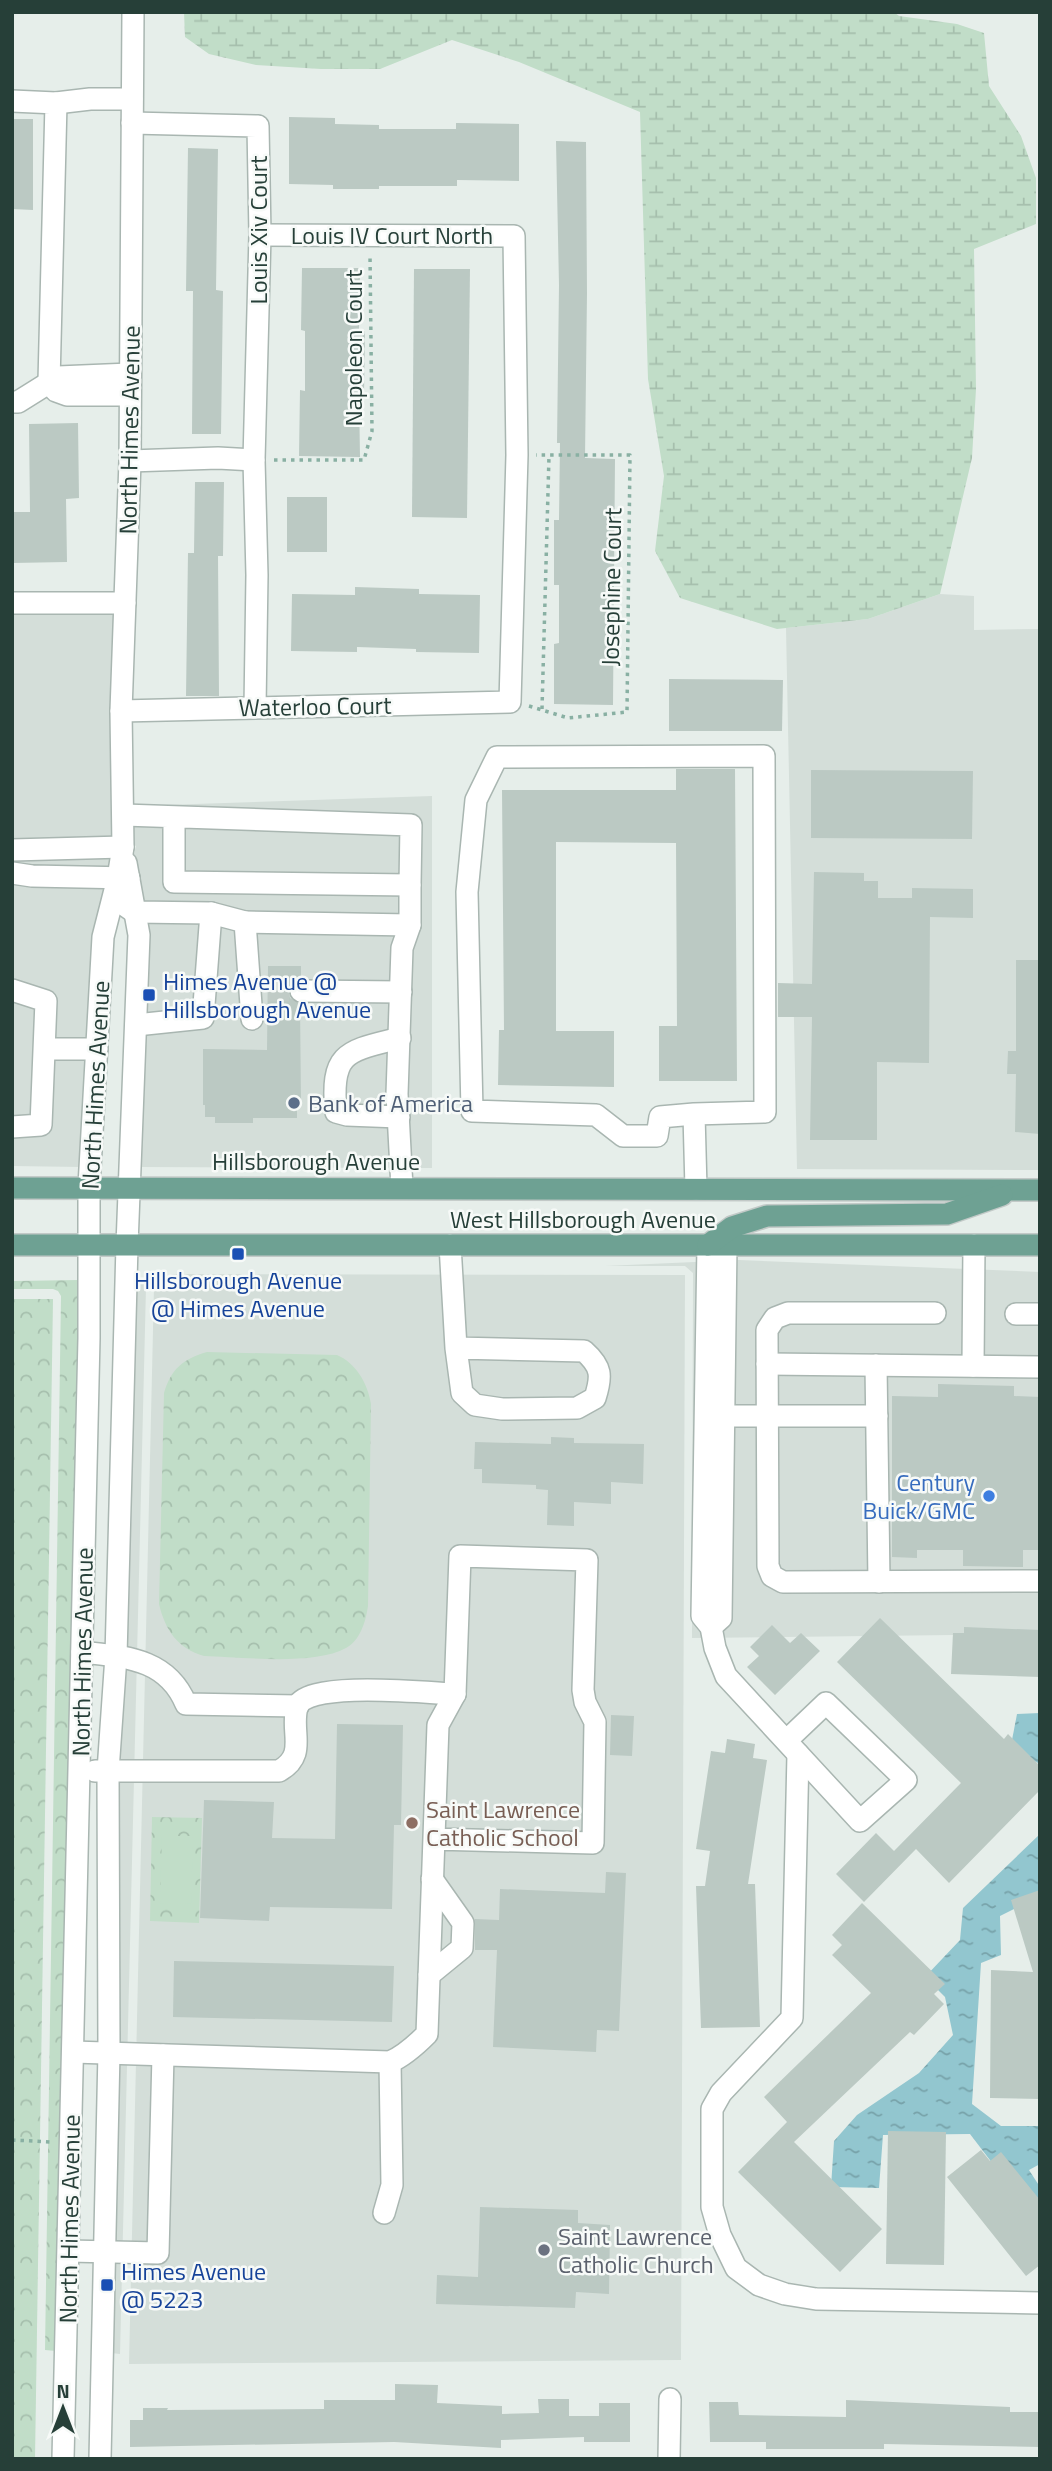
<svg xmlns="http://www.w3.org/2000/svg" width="1052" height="2471" font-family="'Titillium Web',sans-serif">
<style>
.built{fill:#d4ded9}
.wetland{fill:url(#wetland-marsh)}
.park{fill:url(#park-crowns)}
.pitch{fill:#c1ddc8}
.water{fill:url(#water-ripples)}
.building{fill:#bbc9c3}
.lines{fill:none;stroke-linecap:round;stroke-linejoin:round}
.minor-tunnel{stroke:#c0cbc6;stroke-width:21;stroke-dasharray:21 10;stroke-linecap:butt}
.minor-casing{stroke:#a9b6b1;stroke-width:24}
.major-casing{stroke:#c2c9c7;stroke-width:24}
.path{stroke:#89b0a3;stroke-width:3.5;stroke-dasharray:3.5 5;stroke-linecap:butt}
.minor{stroke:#fff;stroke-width:21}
.major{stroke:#6ea193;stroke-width:21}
.transit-dot{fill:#1a4fb4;stroke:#f7faf8;stroke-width:2.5}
.service-dot{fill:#5c6f8a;stroke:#f7faf8;stroke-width:2.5}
.shop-dot{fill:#3f7fe0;stroke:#f7faf8;stroke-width:2.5}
.education-dot{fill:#8d6e63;stroke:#f7faf8;stroke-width:2.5}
.worship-dot{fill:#6b7280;stroke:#f7faf8;stroke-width:2.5}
.labels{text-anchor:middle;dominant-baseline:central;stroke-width:5;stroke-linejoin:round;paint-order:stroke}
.street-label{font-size:24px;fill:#263f38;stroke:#f7faf8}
.transit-label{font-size:24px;fill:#164399;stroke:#f7faf8;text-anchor:start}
.service-label{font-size:24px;fill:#4e5e75;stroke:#f7faf8;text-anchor:start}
.shop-label{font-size:24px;fill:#366cbe;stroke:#f7faf8;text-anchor:end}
.education-label{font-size:24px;fill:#785e54;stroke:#f7faf8;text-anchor:start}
.worship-label{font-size:24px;fill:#5b616d;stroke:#f7faf8;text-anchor:start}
</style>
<defs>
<pattern id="wetland-marsh" width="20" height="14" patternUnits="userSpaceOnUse" patternTransform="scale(1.75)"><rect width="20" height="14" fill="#c1ddc8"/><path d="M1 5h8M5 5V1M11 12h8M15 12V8" fill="none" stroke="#a6bfad"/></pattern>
<pattern id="park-crowns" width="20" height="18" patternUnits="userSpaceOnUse" patternTransform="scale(1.75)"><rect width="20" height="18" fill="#c1ddc8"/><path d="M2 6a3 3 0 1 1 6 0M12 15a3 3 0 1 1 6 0" fill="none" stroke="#a6bfad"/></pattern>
<pattern id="water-ripples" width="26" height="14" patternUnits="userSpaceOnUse" patternTransform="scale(1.75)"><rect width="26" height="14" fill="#92c6cf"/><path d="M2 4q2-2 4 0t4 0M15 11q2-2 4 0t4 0" fill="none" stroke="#77a2a9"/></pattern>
</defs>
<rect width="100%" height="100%" fill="#e6eeea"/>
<g class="built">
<polygon points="940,594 974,596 974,630 1040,629 1040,1170 797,1169 786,628 868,619"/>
<polygon points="115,596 114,844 81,1167 12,1166 12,597"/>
<polygon points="432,796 432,1168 141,1167 148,935 134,854 136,846 134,845 133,806"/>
<polygon points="739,1260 1040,1272 1040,1634 692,1638 693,1273 685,1266 605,1266"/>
<polygon points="172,1274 685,1275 681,2360 129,2364 154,1287"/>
<polygon points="136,1279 150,1279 146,1287 120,2354 111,2353 118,1771 127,1646"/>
</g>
<polygon class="wetland" points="184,12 894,12 899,16 957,24 984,33 989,86 1021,136 1036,178 1036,224 974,249 976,389 972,458 940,594 868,619 777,629 680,598 655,551 664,476 648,379 640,112 519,62 452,40 380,69 321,69 256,65 209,54 185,37"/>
<g class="park">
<polygon points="79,1280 80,1338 56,2351 45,2350 61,1296 58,1291 53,1289 12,1289 12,1281"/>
<polygon points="12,1299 53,1299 35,2459 12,2459"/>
<path d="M207,1352L337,1355C356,1363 368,1384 371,1404L368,1606C366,1621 360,1641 346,1648C314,1666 241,1657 204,1656C178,1649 165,1630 159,1604L164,1393C171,1369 183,1359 207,1352Z"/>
<polygon points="152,1817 202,1818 199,1923 150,1921"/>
</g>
<polygon class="pitch" points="162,1836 193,1836 191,1904 160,1903"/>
<g class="water">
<polygon points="1040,1713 1040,1764 1016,1752 1012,1740 1017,1714"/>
<polygon points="1040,1834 1040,1896 1000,1916 1001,1955 981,1963 972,2104 1001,2126 1040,2126 1040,2164 1029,2170 1040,2187 1040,2199 1033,2203 1009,2185 970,2134 883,2135 879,2188 831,2187 834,2141 857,2115 919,2073 953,2035 945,1997 925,1977 960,1940 963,1908"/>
</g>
<g class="building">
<polygon points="289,117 335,118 335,124 379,125 379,129 456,129 456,123 519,124 519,181 457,180 457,186 379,186 379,189 333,189 333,185 289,184"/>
<polygon points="12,119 33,119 33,210 12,209"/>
<polygon points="556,141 586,142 587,293 585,458 615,459 613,705 554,704 554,644 559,643 559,585 554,585 554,520 559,520 560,443 557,443 559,285"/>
<polygon points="188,148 218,149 216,290 223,291 221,434 192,434 193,291 186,291"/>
<polygon points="302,268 360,268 359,330 365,331 364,395 359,395 360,457 299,456 300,390 305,391 305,331 301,330"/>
<polygon points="414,269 470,269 467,518 412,517"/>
<polygon points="78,423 79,498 66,499 67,562 12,563 12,512 30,512 29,424"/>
<polygon points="195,482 224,482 223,556 218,556 219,696 186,696 188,553 194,553"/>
<rect x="287" y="497" width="40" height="55"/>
<polygon points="355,587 419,589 419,594 480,595 479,653 416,652 416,649 357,647 357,652 291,651 292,594 355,595"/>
<polygon points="669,679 783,680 782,731 669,731"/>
<polygon points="676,769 735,769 737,1081 659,1081 659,1026 677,1026 676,843 556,842 556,1031 614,1031 614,1087 498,1085 499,1030 504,1030 502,790 676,790"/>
<polygon points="811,770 973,771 972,839 811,838"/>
<polygon points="814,872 864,873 864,881 878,881 878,898 912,898 912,888 973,889 973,918 930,917 929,1063 877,1062 877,1140 810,1140 812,1017 778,1017 778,983 812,984"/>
<polygon points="1016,960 1040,960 1040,1134 1015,1132 1016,1074 1007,1074 1008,1051 1016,1051"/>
<polygon points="268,966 301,966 301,978 294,980 288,990 290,998 300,1004 301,1105 297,1104 297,1118 253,1118 253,1123 215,1123 215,1117 205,1117 205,1105 203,1105 203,1049 267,1050"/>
<polygon points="938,1384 1014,1386 1014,1396 1040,1397 1040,1550 1023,1550 1023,1567 963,1566 963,1550 917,1550 917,1558 892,1557 892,1396 938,1397"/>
<polygon points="551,1437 574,1438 574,1443 644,1444 643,1484 611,1482 611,1504 574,1502 574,1526 547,1525 548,1490 536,1489 536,1485 482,1483 482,1469 474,1469 475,1442 551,1444"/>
<polygon points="880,1618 1004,1739 1008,1734 1040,1766 1040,1790 949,1883 916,1849 864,1902 836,1874 876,1833 894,1851 961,1783 837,1662"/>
<polygon points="772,1625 790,1643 801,1633 820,1651 775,1695 747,1667 759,1656 750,1647"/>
<polygon points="964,1627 1040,1630 1040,1677 951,1674 953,1633 964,1633"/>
<polygon points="611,1715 634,1716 632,1756 610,1755"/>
<polygon points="337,1724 403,1725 401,1825 394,1825 392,1909 270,1907 269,1921 200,1918 204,1800 274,1802 272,1838 335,1839"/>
<polygon points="727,1739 755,1744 753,1758 767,1760 748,1884 755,1884 760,2027 701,2028 696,1886 705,1886 710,1851 696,1849 711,1751 725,1753"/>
<polygon points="606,1872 626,1873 619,2031 597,2030 596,2052 493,2047 497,1950 475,1950 475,1919 499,1920 500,1889 605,1893"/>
<polygon points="1040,1890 1040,2099 990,2098 991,1970 1033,1972 1011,1900"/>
<polygon points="862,1903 945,1984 934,1994 944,2004 914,2035 910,2032 794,2142 882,2229 840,2272 738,2172 787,2122 764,2097 871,1993 832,1955 842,1945 832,1935"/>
<polygon points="174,1961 394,1966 392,2022 173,2017"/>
<polygon points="888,2131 946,2132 944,2265 886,2264"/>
<polygon points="981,2150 990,2161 1001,2152 1040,2200 1040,2265 1026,2276 947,2177"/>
<polygon points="480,2207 578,2210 578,2223 610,2225 609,2294 576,2292 575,2308 436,2304 437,2275 478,2277"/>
<polygon points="395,2384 438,2385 437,2403 502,2406 502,2414 539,2413 538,2399 569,2399 569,2416 599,2416 599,2403 630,2403 630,2442 584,2442 584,2437 501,2440 501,2448 394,2442 130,2447 130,2420 143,2420 143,2408 168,2408 167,2410 324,2409 324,2400 395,2400"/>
<polygon points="846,2400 1010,2407 1010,2412 1040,2412 1040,2447 884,2444 884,2449 766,2449 766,2442 710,2442 709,2402 738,2402 739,2415 846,2417"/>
</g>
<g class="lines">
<polyline class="minor-tunnel" points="268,991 301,991"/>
<g class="minor-casing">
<g id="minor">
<polyline points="12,101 56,103 49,382 56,391 67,395 130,395"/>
<polyline points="56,103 90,99 132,99"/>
<polyline points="132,123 258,126 260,235 254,460 257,575 255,707"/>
<polyline points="12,402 18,402 58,377 130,374"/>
<polyline points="130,461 218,458 254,460"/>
<polyline points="12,603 125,603"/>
<polyline points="121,711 510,702 517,455 514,236 260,235"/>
<polyline points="124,815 411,825 410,885 174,882 174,818"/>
<polyline points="12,850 123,847"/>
<polyline points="12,873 32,876 129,878"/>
<polyline points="124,905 134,912 211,913 245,922 252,1019"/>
<polyline points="245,922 410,925"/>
<polyline points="12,990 46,1001 41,1125 12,1127"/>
<polyline points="301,991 401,992"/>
<polyline points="136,1025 203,1018 211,913"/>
<polyline points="45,1049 97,1049"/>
<polyline points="694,1114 660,1117 657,1136 623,1136 596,1115 472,1111 467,892 476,800 497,757 764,756 765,1112 694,1114 696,1189"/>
<path d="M399,1117L347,1115L336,1112C330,1051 348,1051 400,1038"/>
<polyline points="402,1188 397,1094 402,948 410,925 410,885"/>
<path d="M450,1245L456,1348L462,1393L475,1405L502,1409L577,1408L595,1398C602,1376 602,1367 584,1351L456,1348"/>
<polyline points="708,1245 702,1616 711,1627 715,1648 726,1676 860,1821 906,1780 826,1703 786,1741"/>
<polyline points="935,1313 788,1313 775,1318 767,1330 768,1566 772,1576 783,1582 1040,1581"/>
<polyline points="1016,1314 1040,1314"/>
<polyline points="767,1364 1040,1367"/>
<polyline points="876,1365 879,1582"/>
<polyline points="973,1366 974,1245"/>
<polyline points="711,1416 877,1416"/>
<polyline points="711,1627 721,1618 726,1245"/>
<path d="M82,1652C125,1657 167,1658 186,1704L298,1706"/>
<polyline points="798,1754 792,2018 721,2093 712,2109 712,2207 720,2235 736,2268 759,2285 785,2294 816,2299 1040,2303"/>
<path d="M95,1771H279C308,1755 290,1732 297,1707C306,1680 428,1693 455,1694"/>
<polyline points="429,1975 462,1948 463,1923 432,1879"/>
<path d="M73,2052L390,2062C404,2056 416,2045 427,2034L438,1725L455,1694L460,1556L587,1560L583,1690L585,1702L595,1722L593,1843L434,1839"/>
<polyline points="384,2213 392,2185 390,2062"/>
<polyline points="69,2251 158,2253 163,2055"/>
<polyline points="63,2459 89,1338 89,1186 103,937 118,878 123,847 121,711 130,461 133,12"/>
<polyline points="100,2459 109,2052 108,1771 116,1656 127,1245 139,935 126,863"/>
<polyline points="669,2459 670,2399"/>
</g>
</g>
<g class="major-casing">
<g id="major">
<polyline points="12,1188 1040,1190"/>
<polyline points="12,1245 1040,1245"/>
<polyline points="708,1245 732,1227 767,1216 947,1214 1002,1195"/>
</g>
</g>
<g class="path">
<polyline points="274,460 364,460 372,431 370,255"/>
<polyline points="529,706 568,718 627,712 630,455 536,455"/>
<polyline points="542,709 549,456"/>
<polyline points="12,2140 51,2142"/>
</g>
<use href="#minor" class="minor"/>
<use href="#major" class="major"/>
</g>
<g class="transit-dot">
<rect x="142" y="988" width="14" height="14" rx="3.5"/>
<rect x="231" y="1247" width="14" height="14" rx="3.5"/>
<rect x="100" y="2278" width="14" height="14" rx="3.5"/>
</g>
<circle class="service-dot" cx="294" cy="1103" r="7"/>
<circle class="shop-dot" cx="989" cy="1496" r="7"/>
<circle class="education-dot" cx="412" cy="1823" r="7"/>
<circle class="worship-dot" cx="544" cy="2250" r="7"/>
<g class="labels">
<g class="street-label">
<text transform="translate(258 230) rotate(-90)">Louis Xiv Court</text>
<text x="392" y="235">Louis IV Court North</text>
<text transform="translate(353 348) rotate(-90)">Napoleon Court</text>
<text transform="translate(129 430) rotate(-89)">North Himes Avenue</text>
<text transform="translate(611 587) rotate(-89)">Josephine Court</text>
<text transform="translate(315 706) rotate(-1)">Waterloo Court</text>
<text transform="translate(95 1085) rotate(-87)">North Himes Avenue</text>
<text x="316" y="1161">Hillsborough Avenue</text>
<text x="583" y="1219">West Hillsborough Avenue</text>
<text transform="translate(82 1652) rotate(-89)">North Himes Avenue</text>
<text transform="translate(69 2219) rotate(-89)">North Himes Avenue</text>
</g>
<g class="transit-label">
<text x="163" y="981">Himes Avenue @<tspan x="163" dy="28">Hillsborough Avenue</tspan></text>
<text x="238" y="1280" text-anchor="middle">Hillsborough Avenue<tspan x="238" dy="28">@ Himes Avenue</tspan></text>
<text x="121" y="2271">Himes Avenue<tspan x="121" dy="28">@ 5223</tspan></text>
</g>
<g class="service-label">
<text x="308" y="1103">Bank of America</text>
</g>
<g class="shop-label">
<text x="975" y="1482">Century<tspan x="975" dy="28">Buick/GMC</tspan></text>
</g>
<g class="education-label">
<text x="426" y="1809">Saint Lawrence<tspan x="426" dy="28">Catholic School</tspan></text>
</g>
<g class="worship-label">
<text x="558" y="2236">Saint Lawrence<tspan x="558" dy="28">Catholic Church</tspan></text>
</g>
</g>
<rect width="1052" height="2471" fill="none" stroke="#263f38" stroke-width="28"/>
<g transform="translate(63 2408)" stroke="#f7faf8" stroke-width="5" paint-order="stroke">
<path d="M0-5L12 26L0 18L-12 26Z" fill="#263f38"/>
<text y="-10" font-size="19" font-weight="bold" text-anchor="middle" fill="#263f38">N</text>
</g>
</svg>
